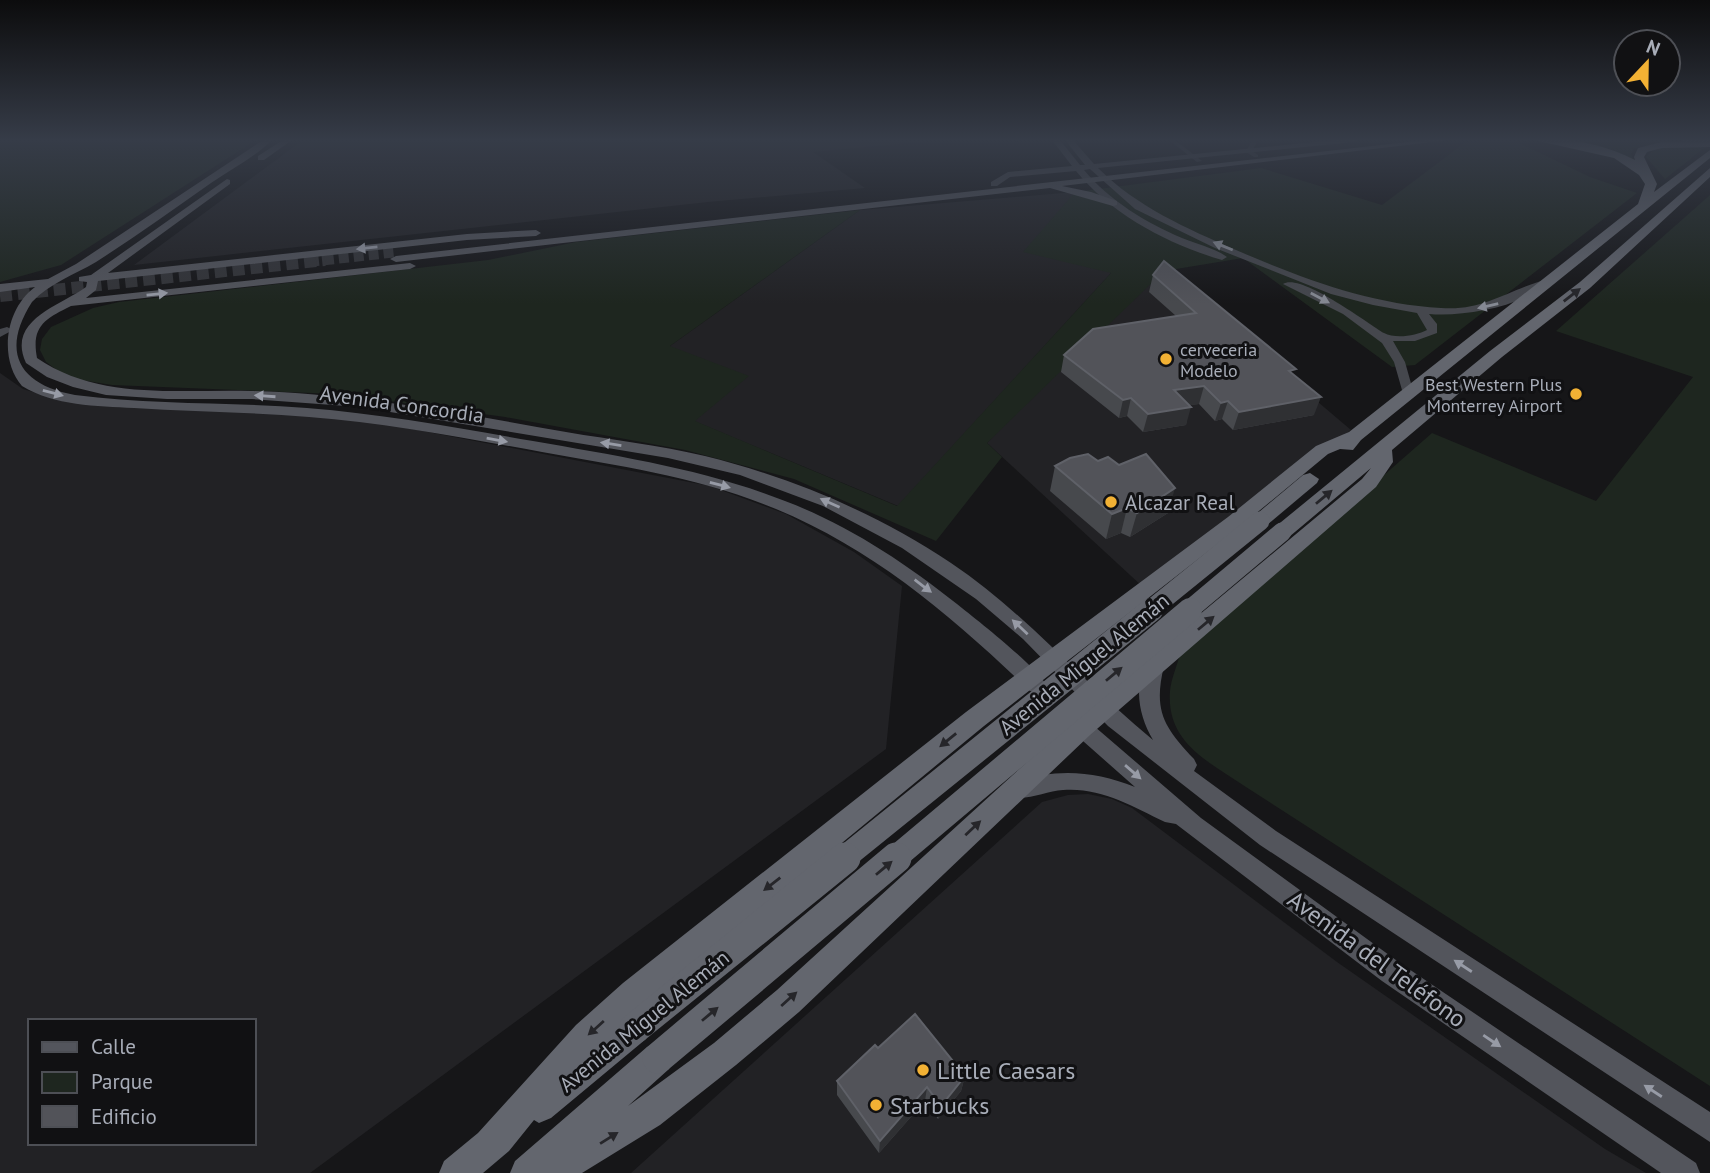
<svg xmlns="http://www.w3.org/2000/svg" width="1710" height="1173" font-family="'PT Sans',sans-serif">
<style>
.built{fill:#222225;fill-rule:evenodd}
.green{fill:#1e261f}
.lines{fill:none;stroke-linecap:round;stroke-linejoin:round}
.primary-tunnel-far1{stroke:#333438;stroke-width:10;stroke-dasharray:10 5;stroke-linecap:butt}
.primary-tunnel{stroke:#333438;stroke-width:12;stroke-dasharray:12 6;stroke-linecap:butt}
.street{fill:#37383d;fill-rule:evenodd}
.secondary{fill:#45474d;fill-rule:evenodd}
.primary{fill:#53555c;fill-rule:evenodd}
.highway{fill:#63666e;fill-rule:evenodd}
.highway-bridge-far2{stroke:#63666e;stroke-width:19}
.highway-bridge-far1{stroke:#63666e;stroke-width:24}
.highway-bridge{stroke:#63666e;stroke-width:31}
.wall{fill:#47494d}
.shaded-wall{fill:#2f3033}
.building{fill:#525359;stroke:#5f6168;stroke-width:2}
.oneway{fill:#858993}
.oneway2{fill:#979ba6}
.oneway3{fill:#26262a}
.poi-dot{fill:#f2b134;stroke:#111113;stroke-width:2.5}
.labels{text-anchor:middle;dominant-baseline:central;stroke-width:6;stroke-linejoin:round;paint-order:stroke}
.far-poi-label{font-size:18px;fill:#a8adb8;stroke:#111113;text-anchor:start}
.street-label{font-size:21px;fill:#a8adb8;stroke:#111113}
.poi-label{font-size:21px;fill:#a8adb8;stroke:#111113;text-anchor:start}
.near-street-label{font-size:24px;fill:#a8adb8;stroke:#111113}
.near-poi-label{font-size:24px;fill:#a8adb8;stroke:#111113;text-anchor:start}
</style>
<rect width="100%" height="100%" fill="#161618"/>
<g class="built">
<polygon points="303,140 928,140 930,141 813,152 865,188 708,202 134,265"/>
<polygon points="1075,192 1112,272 898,506 694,421 670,346 860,210"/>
<polygon points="1164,271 1351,430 1143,587 987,443 1053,370"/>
<path d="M0,373L23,389L63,401L245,410L376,422L710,486L786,514L854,552L902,586L886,749L310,1173H0ZM30,1021H254V1143H30Z"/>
<polygon points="1088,794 1112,799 1132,808 1337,962 1605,1149 1646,1173 631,1173 1042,802 1068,795"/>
</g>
<g class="green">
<polygon points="0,140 256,140 61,265 0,282"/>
<polygon points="1513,140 1590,177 1637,193 1415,365 1392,367 1243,258 1164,271 987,443 1002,457 936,541 794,479 685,450 505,417 338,394 112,385 81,380 61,373 46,362 40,350 42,339 51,327 93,308 119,302 488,260 576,242 860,210 670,346 749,376 695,421 897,506 1111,273 1023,252 1075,192 1261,168 1382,205 1466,142"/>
<polygon points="1562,140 1676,141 1635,148 1631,154 1635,161 1608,148"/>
<path d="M1708,145L1665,179L1646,157C1657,142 1690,146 1708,145Z"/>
<path d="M1710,195V1086L1246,787C1209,762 1166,743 1170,691C1171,679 1177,666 1180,654L1432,433L1596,501L1693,377L1556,331Z"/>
</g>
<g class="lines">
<polyline class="primary-tunnel-far1" points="309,262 398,252"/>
<polyline class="primary-tunnel" points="0,296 325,260"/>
<g class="street">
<polygon points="1169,140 1175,140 1202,161 1197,162"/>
<polygon points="1252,140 1258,140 1252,151 1258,155 1258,157 1254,157 1246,152"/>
</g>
<g class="secondary">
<path d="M1052,140H1060L1080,165H1085L1065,140H1073L1094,164L1334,140H1358L1354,142L1098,168C1137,207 1186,228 1236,250C1301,278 1369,304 1441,308C1481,311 1503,293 1538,282C1544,280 1543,281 1547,284C1520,307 1464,317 1429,314L1437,324V333L1415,341H1393L1405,362L1414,394L1412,397H1404L1394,362L1382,343L1343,314L1283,284C1300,272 1367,323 1384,333C1395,339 1416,336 1427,330L1417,313L1373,305L1331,294L1215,248L1135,209L1090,169L1084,170C1110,201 1145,222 1182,238C1196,244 1215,248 1227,257L1222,260C1168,244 1112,215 1076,171L1010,177L997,186H991V182L1008,172L1072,166Z"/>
<polygon points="7,327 13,330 0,337 0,329"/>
</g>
<g class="primary">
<path d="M263,140H272C255,157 231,169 211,183C173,210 135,237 96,262C74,275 50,283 32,302C0,352 19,385 75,395C152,405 230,402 307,408C383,414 458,428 533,441C618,456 704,469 785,501C848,525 904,562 957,604C977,620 1036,666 1047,686L1044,691L1037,693L1030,691C954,618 875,550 776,509C702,478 621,466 542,452C464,438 387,423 309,417C250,412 192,412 134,408C97,406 54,406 22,386C0,361 3,311 35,287L0,292V284L48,279L76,264Z"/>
<polygon points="283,140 292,140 264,160 258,160 258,156"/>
<polygon points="1425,140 1449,140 1062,186 1091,192 1117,201 1117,205 1113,206 1050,188 396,262 390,259 396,256"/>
<polygon points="1680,140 1710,140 1710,143 1684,143"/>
<path d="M227,179L230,180V184L108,273L467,234L536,230L541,233L536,236L467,240L98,281L96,290L86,298L410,263L416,266L410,269L71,306C45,319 31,326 37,358C100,401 179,389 251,391C292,392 333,396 373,401C438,408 502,421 566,432C613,440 659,445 705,456C793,478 876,513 951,563C1026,613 1083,683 1153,740C1139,716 1133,687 1147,661L1154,659L1161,661L1164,666C1153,711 1164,727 1194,759L1197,765L1194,771L1276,831L1710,1112V1142L1260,845L1108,726L1023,639L976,599L902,548L823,506L740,475L668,458L360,407L252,399H167L106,395L73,387L47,377L26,363C6,320 60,306 86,287L87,282L79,281V277L91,275Z"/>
<path d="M1073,712L1080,714L1201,818L1400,963L1696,1163L1700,1173H1661L1382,981L1176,824L1165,822C1132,806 1100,787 1063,790C1046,791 1025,802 1009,796L1006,790L1009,784C1053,768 1092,770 1135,787L1066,726L1063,720L1066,714Z"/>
</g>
<g class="highway">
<path d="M1534,140C1568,137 1604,144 1635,160L1634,157L1638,148L1662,142L1710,141V147L1662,148L1647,152L1644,157L1657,184L1654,192L1710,150V158L1361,440L1353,450L1340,449L1328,454L1242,525L984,726L645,1005L636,1013L646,1017L651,1028L646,1039L551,1118L539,1123L534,1120L509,1151L483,1173H439L444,1161L478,1133L576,1025L623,983L966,712L1228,517L1316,446L1349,432L1638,204L1645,184L1639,175L1614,158Z"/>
<polygon points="1710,168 1710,177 1590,288 1502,357 1392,450 1393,462 1376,487 1090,735 799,1012 736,1065 660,1125 582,1173 510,1173 515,1161 647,1047 658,1042 669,1047 674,1058 669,1069 628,1106 714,1043 777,990 1072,721 1362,479 1371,468 1289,537 1275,537 1272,532 1275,527 1490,351 1580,282"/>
<polygon points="1310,473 1319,479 1317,483 1267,525 1253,525 1250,521 1253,517 1303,475"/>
</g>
<g class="highway-bridge-far2">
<polyline points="1149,611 1260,521"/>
<polyline points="1188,611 1282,532"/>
</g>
<g class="highway-bridge-far1">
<polyline points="843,859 1151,610"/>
<polyline points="894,859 1190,610"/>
</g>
<g class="highway-bridge">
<polyline points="635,1028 845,858"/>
<polyline points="658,1058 896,858"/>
</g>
</g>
<g class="wall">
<polygon points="1153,275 1294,375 1314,415 1233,430 1222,419 1215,421 1199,404 1189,405 1186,425 1143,432 1127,416 1119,418 1061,372 1064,355 1176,316 1149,292"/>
<polygon points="1055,466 1168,513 1130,537 1121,533 1106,539 1050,491"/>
<polygon points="878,1048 965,1076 961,1091 938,1119 925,1101 879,1153 837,1095 837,1081"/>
</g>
<g class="shaded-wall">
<polygon points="1204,386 1199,404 1170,408 1174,390"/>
<polygon points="1321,397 1314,415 1233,430 1239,412"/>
<polygon points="1131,398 1127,416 1119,418 1123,400"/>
<polygon points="1228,401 1222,419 1215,421 1221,403"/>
<polygon points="1191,407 1186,425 1143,432 1148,414"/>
<polygon points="1175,488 1168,513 1130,537 1137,513"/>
<polygon points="1127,508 1121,533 1106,539 1112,514"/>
<polygon points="965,1076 961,1091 938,1119 941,1106"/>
<polygon points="927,1087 925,1101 879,1153 880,1141"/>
</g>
<g class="building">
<polygon points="1164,261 1296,369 1289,371 1321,397 1239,412 1228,401 1221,403 1204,386 1174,390 1191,407 1148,414 1131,398 1123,400 1064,355 1093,329 1196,313 1153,275"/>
<polygon points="1088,454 1098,461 1108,457 1119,465 1146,454 1175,488 1137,513 1127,508 1112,514 1055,466 1070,458"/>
<polygon points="915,1014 965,1076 941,1106 927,1087 880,1141 837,1081 875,1045 878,1048"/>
</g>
<defs><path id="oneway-solid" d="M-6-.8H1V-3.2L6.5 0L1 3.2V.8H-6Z" transform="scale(1.75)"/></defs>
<g class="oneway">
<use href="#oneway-solid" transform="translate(1223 246) rotate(-158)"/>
<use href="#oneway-solid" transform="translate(1320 298) rotate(28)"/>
<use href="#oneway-solid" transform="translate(1488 306) rotate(167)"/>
</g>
<g class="oneway2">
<use href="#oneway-solid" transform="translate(367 248) rotate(174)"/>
<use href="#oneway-solid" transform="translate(157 294) rotate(-6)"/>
<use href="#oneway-solid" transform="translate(53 393) rotate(15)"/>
<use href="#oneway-solid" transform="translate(265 396) rotate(-176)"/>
<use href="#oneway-solid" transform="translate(497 440) rotate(10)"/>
<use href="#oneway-solid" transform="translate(611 444) rotate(-171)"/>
<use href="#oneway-solid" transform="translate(720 485) rotate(15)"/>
<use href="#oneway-solid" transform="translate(830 503) rotate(-156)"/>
<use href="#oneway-solid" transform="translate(923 586) rotate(37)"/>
<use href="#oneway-solid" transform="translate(1020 627) rotate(-137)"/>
<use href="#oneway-solid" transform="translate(1133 772) rotate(41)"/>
<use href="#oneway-solid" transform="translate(1463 966) rotate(-147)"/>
<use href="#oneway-solid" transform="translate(1492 1041) rotate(34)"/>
<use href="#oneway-solid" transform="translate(1653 1091) rotate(-147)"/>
</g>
<g class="oneway3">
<use href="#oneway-solid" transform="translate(1572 295) rotate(-38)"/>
<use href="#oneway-solid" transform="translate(1324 497) rotate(-40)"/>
<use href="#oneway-solid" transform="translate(1206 623) rotate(-40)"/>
<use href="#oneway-solid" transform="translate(1114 674) rotate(-40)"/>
<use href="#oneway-solid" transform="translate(948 740) rotate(141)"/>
<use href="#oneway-solid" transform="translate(973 828) rotate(-43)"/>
<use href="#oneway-solid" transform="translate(884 868) rotate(-40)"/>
<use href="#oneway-solid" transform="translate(772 884) rotate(142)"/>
<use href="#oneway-solid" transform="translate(789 999) rotate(-42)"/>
<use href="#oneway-solid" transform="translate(710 1014) rotate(-40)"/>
<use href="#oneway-solid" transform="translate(596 1028) rotate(138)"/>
<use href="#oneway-solid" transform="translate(609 1138) rotate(-32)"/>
</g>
<linearGradient id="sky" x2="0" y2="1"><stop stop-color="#0c0c0d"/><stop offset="0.46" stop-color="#363c48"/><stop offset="1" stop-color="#363c48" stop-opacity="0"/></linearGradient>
<rect width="1710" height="304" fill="url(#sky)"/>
<g class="poi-dot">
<circle cx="1166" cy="359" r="7"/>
<circle cx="1576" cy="394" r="7"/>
<circle cx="1111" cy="502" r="7"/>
<circle cx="923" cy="1070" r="7"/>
<circle cx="876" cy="1105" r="7"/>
</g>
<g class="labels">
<g class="far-poi-label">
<text x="1180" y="349">cerveceria<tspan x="1180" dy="21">Modelo</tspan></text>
<text x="1562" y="384" text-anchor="end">Best Western Plus<tspan x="1562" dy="21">Monterrey Airport</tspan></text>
</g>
<g class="street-label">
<text transform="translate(402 404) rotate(8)">Avenida Concordia</text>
<text transform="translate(1084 664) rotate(-39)">Avenida Miguel Alemán</text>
<text transform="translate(644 1021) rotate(-39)">Avenida Miguel Alemán</text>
</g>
<g class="poi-label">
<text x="1125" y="502">Alcazar Real</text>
</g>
<g class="near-street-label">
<text transform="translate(1377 959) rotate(36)">Avenida del Teléfono</text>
</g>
<g class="near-poi-label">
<text x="937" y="1070">Little Caesars</text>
<text x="890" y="1105">Starbucks</text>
</g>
</g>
<rect x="28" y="1019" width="228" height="126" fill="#111113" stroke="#4d4f55" stroke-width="2"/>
<rect x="42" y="1042" width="35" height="10" fill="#53555c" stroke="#4d4f55" stroke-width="2"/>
<text x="91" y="1054" font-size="21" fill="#a8adb8">Calle</text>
<rect x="42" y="1072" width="35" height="21" fill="#1e261f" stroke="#4d4f55" stroke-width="2"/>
<text x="91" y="1089" font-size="21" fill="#a8adb8">Parque</text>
<rect x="42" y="1106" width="35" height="21" fill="#525359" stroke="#4d4f55" stroke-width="2"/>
<text x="91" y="1124" font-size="21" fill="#a8adb8">Edificio</text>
<g transform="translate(1647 63) rotate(22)"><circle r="33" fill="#111113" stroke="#4d4f55" stroke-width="2"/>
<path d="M0-5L12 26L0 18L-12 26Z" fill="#f2b134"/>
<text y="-10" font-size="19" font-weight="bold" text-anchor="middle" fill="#a8adb8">N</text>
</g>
</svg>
